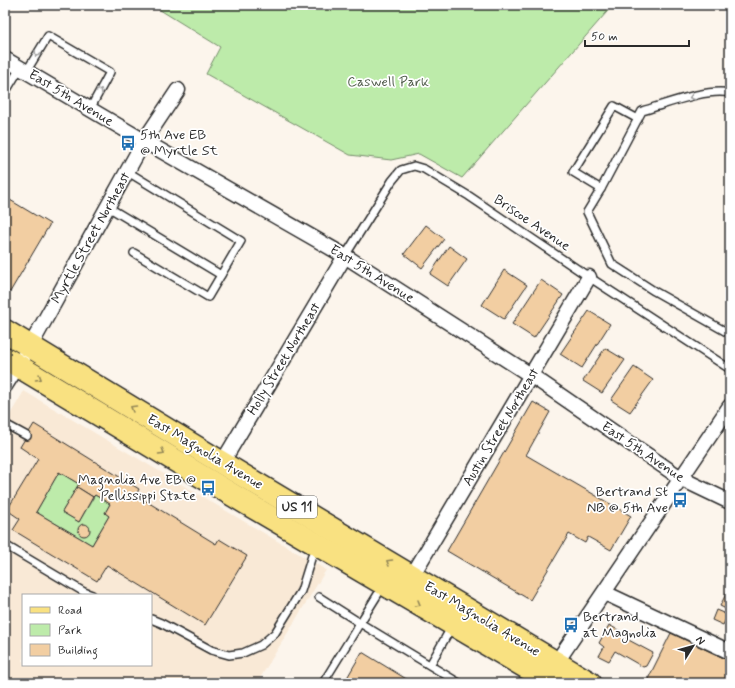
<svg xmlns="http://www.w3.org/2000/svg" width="735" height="688" font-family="Mynerve,sans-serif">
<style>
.built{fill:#f9e9d6;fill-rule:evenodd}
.green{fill:#bdebaa;stroke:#748b6a}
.building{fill:#f2cea2;stroke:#2b2b2b;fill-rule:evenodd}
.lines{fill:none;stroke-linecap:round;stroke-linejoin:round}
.lane-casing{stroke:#2b2b2b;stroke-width:10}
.street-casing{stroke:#2b2b2b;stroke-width:17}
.primary-casing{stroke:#2b2b2b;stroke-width:25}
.lane{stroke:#fff;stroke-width:7}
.street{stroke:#fff;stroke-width:14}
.primary{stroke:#f9e181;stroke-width:22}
.oneway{stroke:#a0a0a0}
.oneway2{stroke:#928656}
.labels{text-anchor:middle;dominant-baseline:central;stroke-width:3.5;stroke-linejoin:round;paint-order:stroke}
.shield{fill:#fff;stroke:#6b6b6b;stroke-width:1}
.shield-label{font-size:13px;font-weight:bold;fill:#2b2b2b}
.park-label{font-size:14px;fill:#505b4b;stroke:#fff}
.street-label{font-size:14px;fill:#2b2b2b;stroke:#fff}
.poi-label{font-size:14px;fill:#2b2b2b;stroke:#fff;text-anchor:start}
</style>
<rect width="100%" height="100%" fill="#fcf5ec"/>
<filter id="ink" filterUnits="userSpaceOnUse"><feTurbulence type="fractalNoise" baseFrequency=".025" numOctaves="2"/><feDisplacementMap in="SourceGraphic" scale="8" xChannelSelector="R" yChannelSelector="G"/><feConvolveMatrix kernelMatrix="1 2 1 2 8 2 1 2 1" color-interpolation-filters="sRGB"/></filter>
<g filter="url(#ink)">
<path class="built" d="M24,391L326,570L257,683H5V423ZM23,595H151V665H23Z"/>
<g class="green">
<polygon points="152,5 613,5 462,178 419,154 391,160 350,155 206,74 220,47"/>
<polygon points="59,472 79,484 62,512 79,522 95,495 110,504 105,513 109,516 92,545 36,512"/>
</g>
<g class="building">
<polygon points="10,200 50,224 10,292 5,289 5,209"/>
<polygon points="426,225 444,239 422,268 404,254"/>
<polygon points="449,246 467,259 448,286 430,274"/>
<polygon points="504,270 527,285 504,319 482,305"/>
<polygon points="541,280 563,295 534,338 512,324"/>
<polygon points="589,311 610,324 582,368 560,354"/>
<polygon points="605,348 625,360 602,393 583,381"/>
<polygon points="634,367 653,380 630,412 611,400"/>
<polygon points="533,402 550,412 526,455 631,516 611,550 588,537 585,543 569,534 530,600 447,551"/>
<path d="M34,424L139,489L136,495L216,544L219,539L247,556L205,625L107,565L97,581L13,530L20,519L7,510L38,459L20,447ZM59,472L79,484L77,487L93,497L95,495L110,504L105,513L109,516L92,545L36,512Z"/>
<polygon points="77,487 93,497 79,522 62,512"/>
<circle cx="84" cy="530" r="6"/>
<polygon points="729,588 730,588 730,611 720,606"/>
<polygon points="716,610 728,615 723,625 712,620"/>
<polygon points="609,625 625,634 623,637 653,653 646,666 643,667 615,651 609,661 599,656 604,647 599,643"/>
<polygon points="671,633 730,661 730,683 646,683"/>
<polygon points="362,652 413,683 344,683"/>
</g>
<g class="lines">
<g class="lane-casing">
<g id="lane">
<polyline points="26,72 48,36 110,72 90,109"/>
<polyline points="5,93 20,68"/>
<path d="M730,93C706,88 667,104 642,111L601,189L587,212L612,264L654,291L730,334"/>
<polyline points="128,172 241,241 208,297 134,253"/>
<polyline points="601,189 573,172 614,106 638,119"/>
<polyline points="108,207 221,275"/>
<polyline points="345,256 392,181 401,170 414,166 424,169 469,196 589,277 730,369"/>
<polyline points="5,424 27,436"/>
<polyline points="5,545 84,592 92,595"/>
<polyline points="383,586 360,623 459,683"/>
<polyline points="319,597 360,623 323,683"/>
<polyline points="151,619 161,623 211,650 229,655 243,653 261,645 275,633 301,591 315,546"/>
<polyline points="430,665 452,626"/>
</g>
</g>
<g class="street-casing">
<g id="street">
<polyline points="5,59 144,141 345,256 532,376 682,479 730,502"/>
<polyline points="5,386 31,345 144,141 178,90"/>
<polyline points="222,463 345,256"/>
<polyline points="412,576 589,277"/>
<polyline points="605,593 730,652"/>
<polyline points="552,669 730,406"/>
</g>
</g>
<g class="primary-casing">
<g id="primary">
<polyline points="5,331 222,463 590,683"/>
<polyline points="5,358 246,503 553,683"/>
</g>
</g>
<use href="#lane" class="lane"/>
<use href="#street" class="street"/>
<use href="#primary" class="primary"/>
</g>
<defs><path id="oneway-chevron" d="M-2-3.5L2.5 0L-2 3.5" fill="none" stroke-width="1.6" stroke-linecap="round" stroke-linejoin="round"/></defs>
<g class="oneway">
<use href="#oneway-chevron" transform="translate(37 54) rotate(121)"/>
<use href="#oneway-chevron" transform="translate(100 91) rotate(-62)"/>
<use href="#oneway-chevron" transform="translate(692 97) rotate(164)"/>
</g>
<g class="oneway2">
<use href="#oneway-chevron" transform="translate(39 378) rotate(31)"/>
<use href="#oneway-chevron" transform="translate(133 408) rotate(-149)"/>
<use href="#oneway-chevron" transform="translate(162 452) rotate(31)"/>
<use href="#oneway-chevron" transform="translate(389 562) rotate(-149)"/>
<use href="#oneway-chevron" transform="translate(418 604) rotate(30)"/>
</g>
</g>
<defs>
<g id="bus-bare" transform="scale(1.2)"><path d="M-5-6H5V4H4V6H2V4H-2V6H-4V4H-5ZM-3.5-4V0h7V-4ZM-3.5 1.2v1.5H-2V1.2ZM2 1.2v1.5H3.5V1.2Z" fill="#1f6fb2" stroke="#fff" stroke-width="2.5" paint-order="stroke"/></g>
</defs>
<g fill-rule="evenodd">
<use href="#bus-bare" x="128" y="143"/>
<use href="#bus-bare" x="208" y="488"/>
<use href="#bus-bare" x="680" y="500"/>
<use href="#bus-bare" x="571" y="625"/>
</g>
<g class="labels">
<rect class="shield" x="277" y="496" width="40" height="22" rx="3"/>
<g class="shield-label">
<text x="297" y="507">US 11</text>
</g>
<g class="park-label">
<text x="388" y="82">Caswell Park</text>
</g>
<g class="street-label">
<text transform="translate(71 98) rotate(31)">East 5th Avenue</text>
<text transform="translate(532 223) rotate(34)">Briscoe Avenue</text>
<text transform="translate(91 238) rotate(-61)">Myrtle Street Northeast</text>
<text transform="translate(372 274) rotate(32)">East 5th Avenue</text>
<text transform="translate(284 359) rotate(-59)">Holly Street Northeast</text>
<text transform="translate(501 427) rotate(-59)">Austin Street Northeast</text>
<text transform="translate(205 452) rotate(31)">East Magnolia Avenue</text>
<text transform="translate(643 452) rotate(34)">East 5th Avenue</text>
<text transform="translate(482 619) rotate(31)">East Magnolia Avenue</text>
</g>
<g class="poi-label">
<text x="140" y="135">5th Ave EB<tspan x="140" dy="16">@ Myrtle St</tspan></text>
<text x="196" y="480" text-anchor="end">Magnolia Ave EB @<tspan x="196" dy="16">Pellissippi State</tspan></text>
<text x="668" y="492" text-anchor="end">Bertrand St<tspan x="668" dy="16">NB @ 5th Ave</tspan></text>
<text x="583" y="617">Bertrand<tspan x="583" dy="16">at Magnolia</tspan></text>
</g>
</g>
<rect width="735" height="688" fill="none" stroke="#fff" stroke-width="20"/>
<rect x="10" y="10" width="715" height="668" fill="none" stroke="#2b2b2b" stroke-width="1.5" filter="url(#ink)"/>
<rect x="22" y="594" width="130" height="72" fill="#ffffff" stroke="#aaaaaa"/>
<rect x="30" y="607" width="20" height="6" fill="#f9e181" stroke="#aaaaaa"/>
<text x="58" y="614" font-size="12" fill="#2b2b2b">Road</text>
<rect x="30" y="624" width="20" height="12" fill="#bdebaa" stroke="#aaaaaa"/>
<text x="58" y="634" font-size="12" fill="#2b2b2b">Park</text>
<rect x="30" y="644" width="20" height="12" fill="#f2cea2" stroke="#aaaaaa"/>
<text x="58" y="654" font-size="12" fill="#2b2b2b">Building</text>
<g transform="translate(693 646) rotate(53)" stroke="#ffffff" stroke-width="3" paint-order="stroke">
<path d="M0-3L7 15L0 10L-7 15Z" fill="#2b2b2b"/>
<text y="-6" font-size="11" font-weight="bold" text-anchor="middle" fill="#2b2b2b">N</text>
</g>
<path d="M585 40v6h104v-6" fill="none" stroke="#2b2b2b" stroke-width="2"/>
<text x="591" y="40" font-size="12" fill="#2b2b2b" stroke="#ffffff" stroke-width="3" paint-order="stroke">50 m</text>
</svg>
